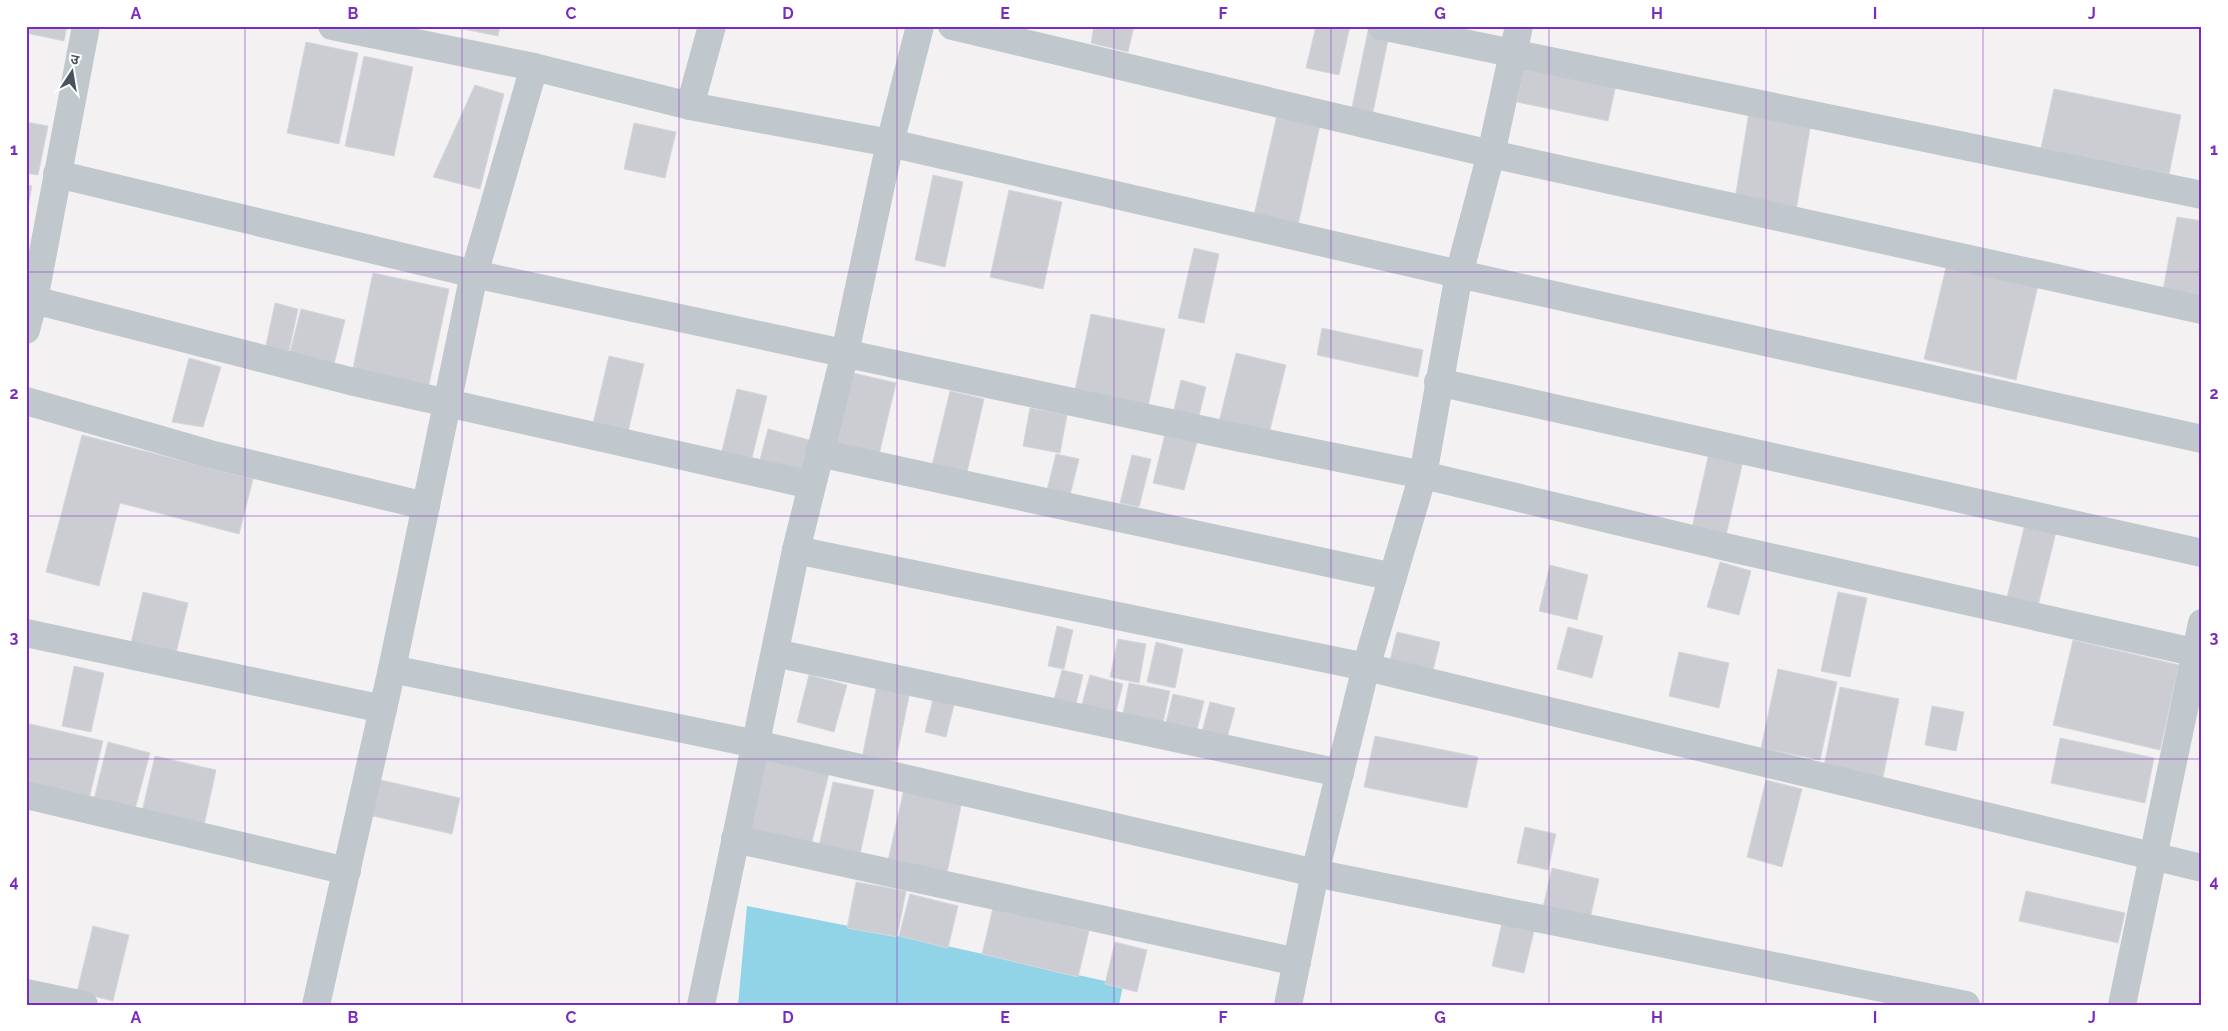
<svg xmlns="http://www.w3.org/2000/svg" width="2228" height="1031" font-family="Raleway,'Noto Sans Devanagari',sans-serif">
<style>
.water{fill:#92d4e7}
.building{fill:#cbcdd3;stroke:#d5d7dc}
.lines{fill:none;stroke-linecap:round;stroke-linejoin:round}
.minor{stroke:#c0c8ce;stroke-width:28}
.grid{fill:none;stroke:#7b2cbf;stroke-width:1;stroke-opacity:0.55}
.neatline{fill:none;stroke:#7b2cbf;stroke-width:2}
.grid-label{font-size:16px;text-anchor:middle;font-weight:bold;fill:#7b2cbf}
</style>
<rect width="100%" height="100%" fill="#f3f1f1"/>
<polygon class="water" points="747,906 915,939 1123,985 1119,1005 738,1005"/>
<g class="building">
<polygon points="26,26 67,26 64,41 26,33"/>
<polygon points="448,26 500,26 498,36"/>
<polygon points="1094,26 1134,26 1128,52 1091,43"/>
<polygon points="1316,26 1350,26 1339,75 1306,68"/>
<polygon points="1368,31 1389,35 1372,117 1351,112"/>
<polygon points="306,42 358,53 339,144 287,133"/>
<polygon points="364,56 413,67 394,156 345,146"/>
<polygon points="1524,65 1616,85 1608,121 1517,102"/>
<polygon points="475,85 504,94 480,189 433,177"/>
<polygon points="2054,89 2181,115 2169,174 2041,148"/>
<polygon points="1749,112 1811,123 1795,216 1734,205"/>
<polygon points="1277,115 1320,125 1298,225 1254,215"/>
<polygon points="26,122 48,126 38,175 26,173"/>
<polygon points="634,123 676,132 665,178 624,169"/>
<polygon points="933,175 963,182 945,267 915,260"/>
<polygon points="26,185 32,186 26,216"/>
<polygon points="1009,190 1062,202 1043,289 990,277"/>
<polygon points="2177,217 2202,221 2202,297 2163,290"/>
<polygon points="1194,248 1219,254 1204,323 1178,318"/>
<polygon points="1949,255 2040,277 2016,380 1924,359"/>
<polygon points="373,273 449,289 428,389 352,373"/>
<polygon points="275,303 298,309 288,355 265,350"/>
<polygon points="301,309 345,320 333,368 289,356"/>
<polygon points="1091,314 1165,329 1147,411 1074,395"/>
<polygon points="1322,328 1423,350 1418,377 1317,355"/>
<polygon points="1236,353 1286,365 1267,442 1217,430"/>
<polygon points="609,356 644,364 626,440 591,432"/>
<polygon points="189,358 221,367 203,427 172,422"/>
<polygon points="849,372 896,383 877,463 829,452"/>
<polygon points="1181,380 1206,387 1196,428 1171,422"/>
<polygon points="737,389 767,396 751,462 721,455"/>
<polygon points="950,391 984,399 965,481 930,474"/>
<polygon points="1030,408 1067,415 1060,453 1023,446"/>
<polygon points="768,429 817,442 808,476 759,463"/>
<polygon points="1165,434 1197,442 1184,490 1153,483"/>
<polygon points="82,435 253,479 239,534 120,503 99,586 46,572"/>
<polygon points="1709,453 1743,461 1725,540 1691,532"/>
<polygon points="1056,454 1079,459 1068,503 1045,498"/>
<polygon points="1132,455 1151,459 1139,507 1120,503"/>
<polygon points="2025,524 2056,532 2036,614 2005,606"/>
<polygon points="1720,562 1751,571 1739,615 1707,607"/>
<polygon points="1550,565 1588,575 1577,620 1539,611"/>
<polygon points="143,592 188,603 176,653 131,643"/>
<polygon points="1838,592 1867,598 1850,677 1821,671"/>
<polygon points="1057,626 1073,630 1064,669 1048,666"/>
<polygon points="1568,627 1603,636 1592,678 1557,669"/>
<polygon points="1397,632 1440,642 1430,682 1387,672"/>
<polygon points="1118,639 1146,644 1139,683 1110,677"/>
<polygon points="2073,640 2179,665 2160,750 2053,725"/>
<polygon points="1156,642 1183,649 1175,688 1147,682"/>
<polygon points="1679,652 1729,663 1719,708 1669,696"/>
<polygon points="74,666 104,673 91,732 62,726"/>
<polygon points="1778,669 1837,682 1820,760 1761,748"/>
<polygon points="1062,670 1083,675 1074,712 1052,707"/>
<polygon points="809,675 847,685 834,732 797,722"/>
<polygon points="1090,675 1123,684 1113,723 1079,715"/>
<polygon points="1129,683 1170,691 1161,732 1121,724"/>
<polygon points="877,684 910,691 895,765 862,758"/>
<polygon points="1840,687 1899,699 1882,782 1823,771"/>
<polygon points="1173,694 1204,701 1195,738 1164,731"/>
<polygon points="934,695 955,701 946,737 925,732"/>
<polygon points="1210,702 1235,708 1225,746 1200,739"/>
<polygon points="1932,706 1964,712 1956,751 1925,745"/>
<polygon points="26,723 103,741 88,803 26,789"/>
<polygon points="1375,736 1478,757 1467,808 1364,787"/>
<polygon points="2060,738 2154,758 2145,803 2051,783"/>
<polygon points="108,742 150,753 134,813 93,803"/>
<polygon points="155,756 216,770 203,830 141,816"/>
<polygon points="760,756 829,773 810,850 741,833"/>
<polygon points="372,778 460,798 452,834 364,814"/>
<polygon points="1766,780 1802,789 1782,867 1747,857"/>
<polygon points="833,782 874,790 860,854 819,846"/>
<polygon points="904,789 962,801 946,878 887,865"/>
<polygon points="1525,827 1556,834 1548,870 1517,863"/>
<polygon points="1552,868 1599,879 1589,923 1542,912"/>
<polygon points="856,882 906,891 897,937 847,928"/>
<polygon points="2026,891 2125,913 2118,943 2019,921"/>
<polygon points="910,894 958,906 948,948 899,936"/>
<polygon points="993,908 1089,931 1078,977 982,954"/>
<polygon points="1502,923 1534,931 1524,973 1492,966"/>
<polygon points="93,926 129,935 113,1001 77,992"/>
<polygon points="1115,942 1147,950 1137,992 1105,984"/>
</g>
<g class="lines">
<g class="minor">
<polyline points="332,26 534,67 690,106 890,143 1459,274 2202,439"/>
<polyline points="952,26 1491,154 2202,310"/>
<polyline points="1381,26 2202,195"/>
<polyline points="690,106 712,26"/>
<polyline points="57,174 474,274 1236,437 1423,475 1730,548 2202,654"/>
<polyline points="34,300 350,381 811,485"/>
<polyline points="26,330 34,300 86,26"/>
<polyline points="1438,382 2202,553"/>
<polyline points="26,401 210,454 426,506"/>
<polyline points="819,453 1393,577"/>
<polyline points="796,550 1366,667 2202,868"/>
<polyline points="26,633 383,709"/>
<polyline points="775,653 1340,773"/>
<polyline points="392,669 756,744 1315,873 1966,1005"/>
<polyline points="26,795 347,871"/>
<polyline points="735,839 1297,962"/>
<polyline points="26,993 84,1005"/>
<polyline points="316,1005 392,669 474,274 534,67"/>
<polyline points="701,1005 796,550 845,353 890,143 920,26"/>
<polyline points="1288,1005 1315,873 1366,667 1423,475 1459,274 1491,154 1519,26"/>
<polyline points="2122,1005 2202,623"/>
</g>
</g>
<path class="grid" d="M245,26V1005M462,26V1005M679,26V1005M897,26V1005M1114,26V1005M1331,26V1005M1549,26V1005M1766,26V1005M1983,26V1005M26,272H2202M26,516H2202M26,759H2202"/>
<rect width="2228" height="1031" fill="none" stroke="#ffffff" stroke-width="55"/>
<g transform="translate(72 72) rotate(12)" stroke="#ffffff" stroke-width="4" paint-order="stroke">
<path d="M0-4L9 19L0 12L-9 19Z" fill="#4a535d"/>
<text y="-8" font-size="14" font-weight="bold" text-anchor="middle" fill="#4a535d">उ</text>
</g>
<rect x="28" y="28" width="2172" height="976" class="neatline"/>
<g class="grid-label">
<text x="136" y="19">A</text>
<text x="353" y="19">B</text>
<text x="571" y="19">C</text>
<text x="788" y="19">D</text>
<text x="1005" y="19">E</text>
<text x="1223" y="19">F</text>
<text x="1440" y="19">G</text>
<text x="1657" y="19">H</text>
<text x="1875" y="19">I</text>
<text x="2092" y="19">J</text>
<text x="14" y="155">1</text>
<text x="2214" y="155">1</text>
<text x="14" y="399">2</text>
<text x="2214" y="399">2</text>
<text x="14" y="643">3</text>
<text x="2214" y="643">3</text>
<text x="14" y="887">4</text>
<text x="2214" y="887">4</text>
<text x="136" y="1023">A</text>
<text x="353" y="1023">B</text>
<text x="571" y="1023">C</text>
<text x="788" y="1023">D</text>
<text x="1005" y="1023">E</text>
<text x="1223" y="1023">F</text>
<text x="1440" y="1023">G</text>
<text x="1657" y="1023">H</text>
<text x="1875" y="1023">I</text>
<text x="2092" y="1023">J</text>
</g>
</svg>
